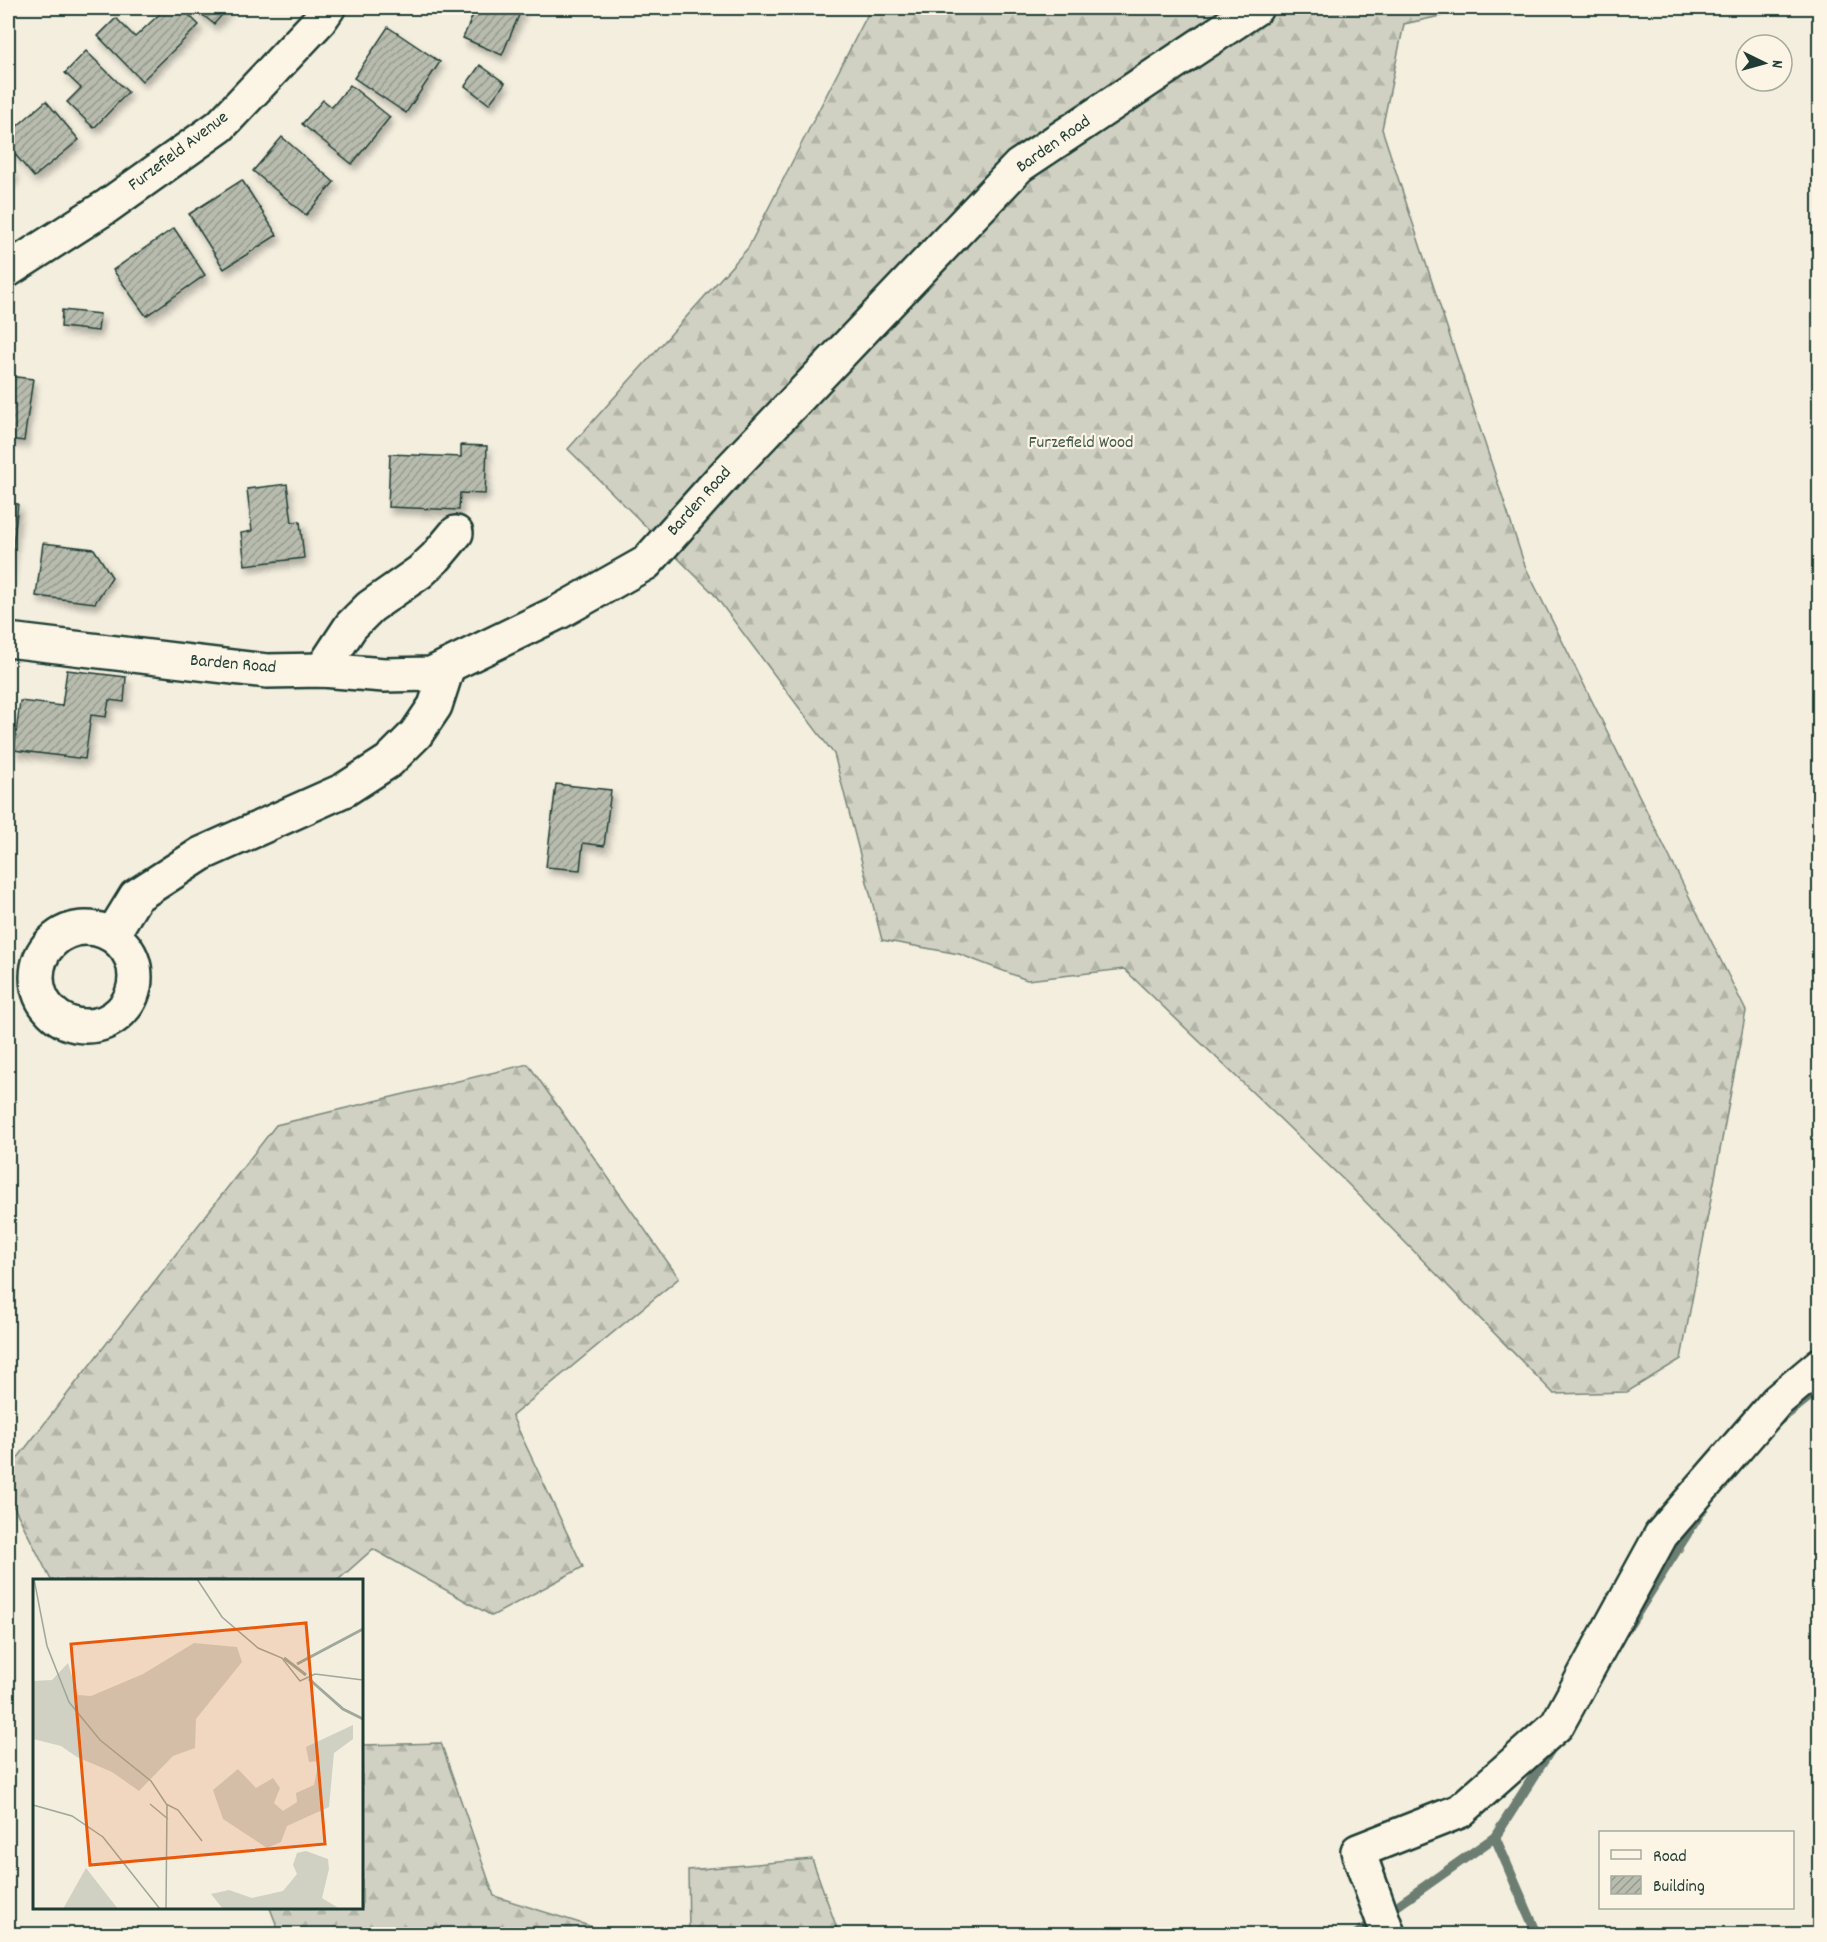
<svg xmlns="http://www.w3.org/2000/svg" width="1827" height="1942" font-family="Dekko,sans-serif">
<style>
.forest{fill:url(#forest-firs);stroke:#78877b;stroke-width:1.5}
.lines{fill:none;stroke-linecap:round;stroke-linejoin:round}
.stream{stroke:#6c7d72;stroke-width:10}
.building{fill:url(#building-hatch);stroke:#1f3d34;stroke-width:1.5;filter:url(#shadow)}
.minor-casing{stroke:#1f3d34;stroke-width:38}
.minor{stroke:#fcf5e5;stroke-width:33}
.labels{text-anchor:middle;dominant-baseline:central;stroke-width:4.5;stroke-linejoin:round;paint-order:stroke}
.street-label{font-size:18px;fill:#1f3d34;stroke:#fcf5e5}
.park-label{font-size:18px;fill:#425b50;stroke:#fcf5e5}
.inset-river{fill:none;stroke:#a0a89b;stroke-width:3}
.inset-road{fill:none;stroke:#9ea79a;stroke-width:1.5}
.view{fill:#e8590c;fill-opacity:0.15;stroke:#e8590c;stroke-width:3}
.inset-edge{fill:none;stroke:#1f3d34;stroke-width:3}
</style>
<defs>
<pattern id="forest-firs" width="22" height="20" patternUnits="userSpaceOnUse" patternTransform="scale(1.5)"><rect width="22" height="20" fill="#d0d1c2"/><path d="M5 1l3.5 6h-7zM16 11l3.5 6h-7z" fill="#b2b4a7"/></pattern>
<pattern id="building-hatch" width="6" height="6" patternUnits="userSpaceOnUse" patternTransform="scale(1.5)"><rect width="6" height="6" fill="#b8bcae"/><path d="M-1 1l2-2M0 6l6-6M5 7l2-2" fill="none" stroke="#959a8e"/></pattern>
<filter id="shadow"><feDropShadow dx="3.5" dy="6" stdDeviation="3" flood-color="#0004"/></filter>
</defs>
<rect width="100%" height="100%" fill="#f3eede"/>
<filter id="ink" filterUnits="userSpaceOnUse"><feTurbulence type="fractalNoise" baseFrequency=".0167" numOctaves="2"/><feDisplacementMap in="SourceGraphic" scale="12" xChannelSelector="R" yChannelSelector="G"/><feConvolveMatrix kernelMatrix="1 2 1 2 8 2 1 2 1" color-interpolation-filters="sRGB"/></filter>
<g filter="url(#ink)">
<g class="forest">
<polygon points="871,8 1477,8 1404,24 1382,129 1525,566 1746,1011 1681,1359 1627,1392 1554,1394 1348,1184 1124,969 1027,980 959,954 882,940 834,754 713,593 568,449 748,248"/>
<polygon points="528,1064 679,1278 512,1416 583,1567 492,1616 373,1549 338,1580 51,1580 12,1503 13,1464 276,1125"/>
<polygon points="362,1743 363,1745 441,1743 494,1896 615,1934 280,1934 270,1908 362,1908"/>
<polygon points="812,1859 839,1934 689,1934 688,1870"/>
</g>
<g class="lines">
<g class="stream">
<polyline points="1777,1422 1820,1388"/>
<polyline points="1630,1624 1704,1507"/>
<polyline points="1495,1837 1537,1934"/>
<polyline points="1357,1934 1495,1837 1553,1746"/>
</g>
</g>
<g class="building">
<polygon points="166,8 182,8 199,25 142,81 98,36 116,18 135,37"/>
<polygon points="194,8 228,8 214,24"/>
<polygon points="476,8 522,8 502,55 463,38"/>
<polygon points="388,27 440,62 406,113 354,78"/>
<polygon points="86,51 128,92 94,128 67,102 81,88 65,73"/>
<polygon points="480,65 505,83 489,104 465,86"/>
<polygon points="350,85 390,117 352,164 302,124 323,100 332,107"/>
<polygon points="46,101 79,140 34,177 8,146 8,134"/>
<polygon points="282,137 334,182 306,215 253,171"/>
<polygon points="8,166 15,174 8,182"/>
<polygon points="242,180 277,235 224,269 189,214"/>
<polygon points="174,228 205,275 146,316 113,270"/>
<polygon points="62,310 100,314 98,331 61,327"/>
<polygon points="8,376 33,379 24,441 8,439"/>
<polygon points="461,445 487,446 485,494 460,493 459,510 388,507 390,454 461,457"/>
<polygon points="287,484 292,522 300,521 304,558 245,565 241,533 252,531 247,489"/>
<polygon points="8,503 18,504 8,591"/>
<polygon points="43,543 94,549 112,577 95,603 36,596"/>
<polygon points="67,670 126,677 124,702 109,700 106,717 91,715 85,759 14,750 20,701 62,706"/>
<polygon points="556,784 611,790 604,846 583,843 580,870 546,867"/>
</g>
<g class="lines">
<g class="minor-casing">
<g id="minor">
<polyline points="8,270 106,207 220,126 319,21 328,8"/>
<polyline points="8,640 267,671 322,670 384,675 431,674 559,612 646,563 721,479 1019,166 1256,8"/>
<polyline points="322,670 351,626 370,607 420,572 436,557 456,533"/>
<circle cx="86" cy="977" r="49"/>
<polyline points="112,935 136,896 201,854 344,790 389,761 416,734 435,706 448,666"/>
<polyline points="1388,1934 1358,1851 1460,1811 1557,1725 1661,1535 1777,1401 1820,1365"/>
</g>
</g>
<use href="#minor" class="minor"/>
</g>
</g>
<g class="labels">
<g class="street-label">
<text transform="translate(1054 145) rotate(-35)">Barden Road</text>
<text transform="translate(179 152) rotate(-37)">Furzefield Avenue</text>
<text transform="translate(700 502) rotate(-48)">Barden Road</text>
<text transform="translate(233 665) rotate(5)">Barden Road</text>
</g>
<g class="park-label">
<text x="1081" y="443">Furzefield Wood</text>
</g>
</g>
<g transform="translate(33 1579)">
<rect width="330" height="330" fill="#f3eede"/>
<path d="M161,64L204,68L209,83L163,140L162,169L140,177L106,212L79,193L44,178L28,167L0,160V102L19,101L35,84L45,116L58,117L110,95ZM320,146V160L301,174L296,228L254,247L248,263L234,269L190,240L180,211L205,190L223,209L240,199L247,209L241,224L250,232L264,223L263,214L281,206L286,182L276,183L273,168ZM273,272L295,280L296,290L289,319L307,330H190L178,315L196,311L219,319L250,312L264,295L260,286L264,274Z" fill="#d0d1c2"/>
<path d="M53,289L85,330H30Z" fill="#d0d1c2"/>
<path class="inset-river" d="M251,79L273,96M264,85L330,50M276,100L310,130L330,140"/>
<path class="inset-road" d="M1,0L14,67L36,123L67,161L118,202L134,226L133,330M164,0L189,38L225,69L249,79L267,102L282,95L330,101M117,225L135,240M133,225L145,231L169,262M0,226L39,237L70,258L127,330"/>
<path class="view" d="M273,44L292,265L57,286L38,65Z"/>
<rect width="330" height="330" class="inset-edge"/>
</g>
<rect width="1827" height="1942" fill="none" stroke="#fcf5e5" stroke-width="30"/>
<rect x="15" y="15" width="1797" height="1912" fill="none" stroke="#1f3d34" stroke-width="2" filter="url(#ink)"/>
<rect x="1599" y="1831" width="195" height="78" fill="#fcf5e5" stroke="#a4ab9e" stroke-width="1.5"/>
<rect x="1611" y="1850" width="30" height="9" fill="#fcf5e5" stroke="#a4ab9e" stroke-width="1.5"/>
<text x="1653" y="1861" font-size="18" fill="#1f3d34">Road</text>
<rect x="1611" y="1876" width="30" height="18" fill="url(#building-hatch)" stroke="#a4ab9e" stroke-width="1.5"/>
<text x="1653" y="1891" font-size="18" fill="#1f3d34">Building</text>
<g transform="translate(1764 63) rotate(95)"><circle r="28" fill="#fcf5e5" stroke="#a4ab9e" stroke-width="1.5"/>
<path d="M0-4.5L10 22L0 15L-10 22Z" fill="#1f3d34"/>
<text y="-9" font-size="16" font-weight="bold" text-anchor="middle" fill="#1f3d34">N</text>
</g>
</svg>
